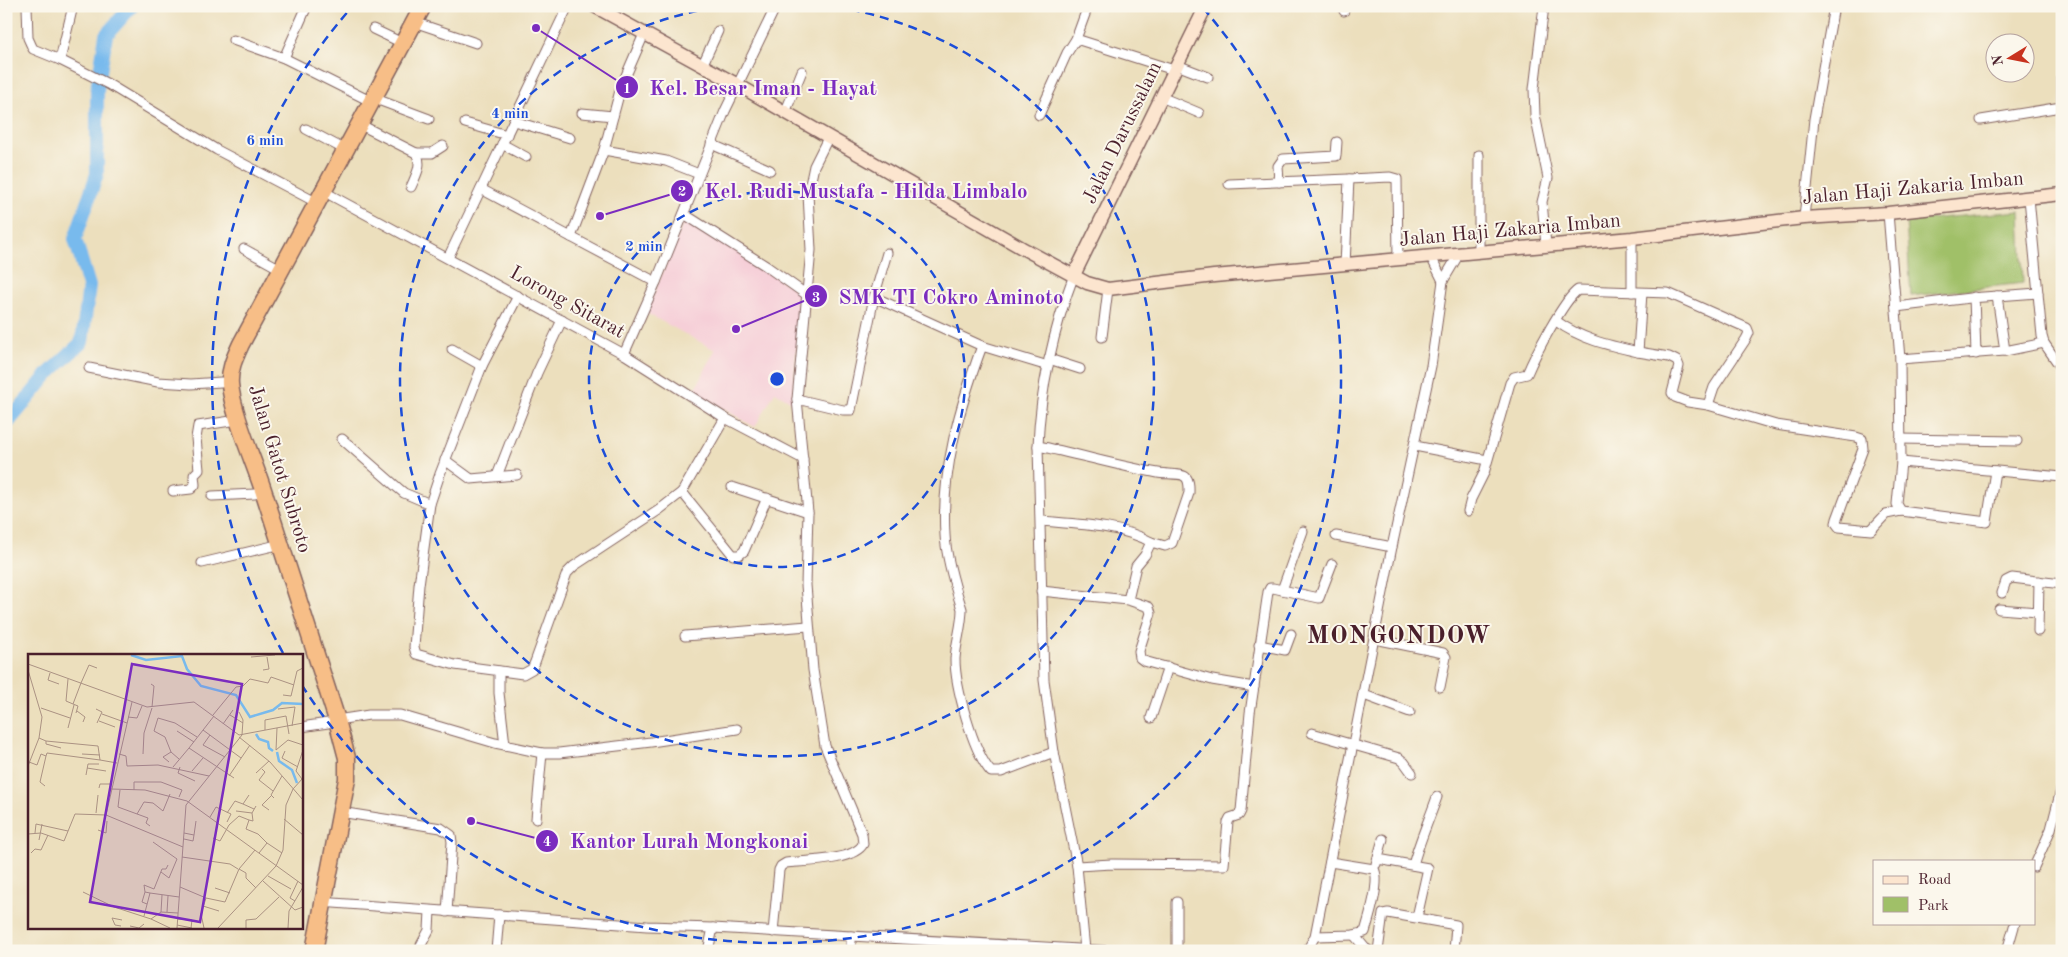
<svg xmlns="http://www.w3.org/2000/svg" width="2068" height="957" font-family="'Old Standard TT',serif">
<style>
.built{fill:#f6cfd8}
.green{fill:#a0c068;stroke:#75704a}
.lines{fill:none;stroke-linecap:round;stroke-linejoin:round}
.river{stroke:#78baed;stroke-width:14}
.street-casing{stroke:#83625e;stroke-width:11}
.secondary-casing{stroke:#83625e;stroke-width:15}
.highway-casing{stroke:#83625e;stroke-width:19}
.street{stroke:#fff;stroke-width:9}
.secondary{stroke:#fce5cf;stroke-width:12}
.highway{stroke:#f7be87;stroke-width:16}
.ring{fill:none;stroke:#1d4ed8;stroke-width:2.5;stroke-dasharray:9 6}
.labels{text-anchor:middle;dominant-baseline:central;stroke-width:4;stroke-linejoin:round;paint-order:stroke}
.street-label{font-size:20px;fill:#4a1f2b;stroke:#fbf7ec}
.district-label{font-size:25px;font-weight:bold;letter-spacing:1px;fill:#4a1f2b;stroke:#fbf7ec}
.inset-river{fill:none;stroke:#78baed;stroke-width:2.5}
.inset-road{fill:none;stroke:#ab9283;stroke-width:1}
.view{fill:#7b2cbf;fill-opacity:0.15;stroke:#7b2cbf;stroke-width:2.5}
.inset-edge{fill:none;stroke:#4a1f2b;stroke-width:2.5}
.centre{fill:#1d4ed8;stroke:#fbf7ec;stroke-width:2.5}
.ring-label{font-size:15px;text-anchor:middle;font-weight:bold;fill:#1d4ed8;stroke:#fbf7ec;stroke-width:4;stroke-linejoin:round;paint-order:stroke}
.leader{fill:none;stroke:#7b2cbf;stroke-width:2}
.callout-dot{fill:#7b2cbf;stroke:#fbf7ec;stroke-width:2}
.mark-label{font-size:15px;text-anchor:middle;font-weight:bold;fill:#fff}
.callout-label{font-size:21px;text-anchor:middle;font-weight:bold;fill:#7b2cbf;stroke:#fbf7ec;stroke-width:4;stroke-linejoin:round;paint-order:stroke}
</style>
<rect width="100%" height="100%" fill="#fbf7ec"/>
<filter id="ink" filterUnits="userSpaceOnUse"><feTurbulence type="fractalNoise" baseFrequency=".02" numOctaves="2"/><feDisplacementMap in="SourceGraphic" scale="10" xChannelSelector="R" yChannelSelector="G"/><feConvolveMatrix kernelMatrix="1 2 1 2 8 2 1 2 1" color-interpolation-filters="sRGB"/></filter>
<filter id="wash" filterUnits="userSpaceOnUse"><feTurbulence type="fractalNoise" baseFrequency=".0096" numOctaves="4" result="noise"/><feDisplacementMap in="SourceGraphic" scale="20" xChannelSelector="R" yChannelSelector="G"/><feGaussianBlur stdDeviation="1.12" result="paint"/><feColorMatrix in="noise" values="0 0 0 0 0 0 0 0 0 0 0 0 0 0 0 0 0 1.4 0 .05"/><feComposite in="paint" operator="in"/></filter>
<g filter="url(#wash)">
<rect width="100%" height="100%" fill="#ecdfbd"/>
<polygon class="built" points="686,216 801,294 792,402 775,392 755,427 694,392 715,350 646,313"/>
<polygon class="green" points="2020,211 2023,283 1911,296 1906,221"/>
<g class="lines">
<polyline class="river" points="6,425 49,373 82,342 89,286 75,239 97,174 97,90 106,35 132,6"/>
</g>
</g>
<g filter="url(#ink)">
<g class="lines">
<g class="street-casing">
<g id="street">
<polyline points="27,6 28,38 33,49 60,60 108,84 217,150 310,199"/>
<polyline points="1088,6 1076,39 1174,70"/>
<polyline points="1544,6 1534,89 1535,115 1548,178 1542,202 1546,245"/>
<polyline points="1344,11 1345,6"/>
<polyline points="414,22 476,43"/>
<polyline points="373,29 396,40"/>
<polyline points="233,40 284,58 364,98"/>
<polyline points="284,58 307,6"/>
<polyline points="60,60 73,6"/>
<polyline points="1177,65 1208,77"/>
<polyline points="702,66 718,31"/>
<polyline points="2062,70 2062,140"/>
<polyline points="1161,97 1199,113"/>
<polyline points="373,98 429,119"/>
<polyline points="582,113 613,116"/>
<polyline points="785,113 802,71"/>
<polyline points="1039,115 1067,53 1076,39"/>
<polyline points="1981,120 2061,107"/>
<polyline points="514,121 570,138"/>
<polyline points="465,123 507,135"/>
<path d="M359,124L416,153C423,165 416,175 411,187"/>
<polyline points="306,129 338,146"/>
<polyline points="502,144 526,157"/>
<polyline points="711,144 770,170"/>
<polyline points="604,150 666,161 699,174"/>
<polyline points="416,153 432,153 443,146"/>
<polyline points="1349,179 1390,177 1397,179 1398,260"/>
<polyline points="1279,182 1278,166 1283,159 1336,156 1337,142"/>
<polyline points="1229,184 1349,179 1345,265"/>
<polyline points="481,189 571,237 604,150 621,87 644,34"/>
<polyline points="321,190 624,354 656,282 725,111 776,6"/>
<polyline points="2029,198 2042,336 2044,343 2062,369"/>
<polyline points="1888,213 1900,359 1901,462 2062,477"/>
<polyline points="684,214 766,266 807,295"/>
<polyline points="1804,218 1814,119 1834,6"/>
<polyline points="571,237 656,282"/>
<polyline points="1632,238 1632,292"/>
<polyline points="244,249 275,266"/>
<polyline points="1479,252 1479,155"/>
<polyline points="1431,257 1443,281"/>
<polyline points="448,258 568,6"/>
<path d="M1074,275C1054,327 1040,390 1038,446L1044,680L1054,752L1077,866L1085,950"/>
<polyline points="518,296 482,366 440,474 430,504 419,585 414,647 416,654 455,665 523,674 532,669 535,662 567,573 574,566 659,510 682,492 725,418"/>
<polyline points="1997,296 2005,351"/>
<polyline points="874,297 982,346"/>
<polyline points="1974,297 1976,354"/>
<polyline points="1896,307 1970,298 2038,293"/>
<path d="M1556,321C1581,339 1607,345 1638,352L1642,293"/>
<polyline points="1102,337 1108,289"/>
<polyline points="452,349 482,366"/>
<polyline points="1638,352 1669,357 1677,361 1679,366 1672,393 1675,397 1688,402 1708,405 1776,425 1856,437 1862,439 1863,449 1837,519 1836,523 1839,527 1871,530 1886,514 1901,511 1897,504 1901,462"/>
<polyline points="624,354 725,418 803,459"/>
<polyline points="1049,359 1080,369"/>
<polyline points="1900,359 2005,351 2044,343"/>
<path d="M1048,366L982,346C960,406 941,470 945,535C946,558 955,587 962,609C962,626 956,642 955,659C955,686 973,752 991,772H1001L1054,752"/>
<polyline points="89,368 158,382 191,384 221,382"/>
<polyline points="797,399 843,410 851,410 874,297 887,253"/>
<polyline points="342,439 398,488 404,493 430,504"/>
<polyline points="1900,439 2017,441"/>
<path d="M1038,446C1078,454 1118,466 1158,473C1163,474 1182,474 1184,476C1190,479 1189,488 1189,493L1172,543L1165,546L1151,542L1145,555L1136,566L1128,600"/>
<polyline points="1415,446 1487,460"/>
<polyline points="445,460 471,479 517,475"/>
<polyline points="497,476 537,373 562,320"/>
<polyline points="732,487 808,512"/>
<polyline points="173,491 191,489 195,485 194,475 199,470 196,438 198,426 231,421"/>
<polyline points="682,492 733,555 739,555 744,551 767,498"/>
<polyline points="212,496 255,494"/>
<path d="M1468,511L1471,499L1484,473L1510,383L1514,377L1527,374C1534,357 1564,299 1578,290L1668,293L1747,328L1749,333L1746,339L1714,387L1708,405"/>
<polyline points="1901,511 1987,522 1995,471"/>
<path d="M1041,521C1075,524 1121,525 1151,542"/>
<polyline points="1336,536 1392,547"/>
<polyline points="202,563 273,546"/>
<polyline points="1282,590 1303,531"/>
<polyline points="1041,591 1128,600 1149,607 1151,613 1139,651 1140,658 1144,661 1212,680 1254,687"/>
<polyline points="2002,593 2006,581 2012,578 2062,584"/>
<polyline points="1999,609 2038,612"/>
<polyline points="2038,631 2039,581"/>
<polyline points="685,636 808,626"/>
<polyline points="1375,639 1443,653 1446,657 1440,687"/>
<polyline points="1259,645 1285,650 1291,634"/>
<polyline points="499,671 499,693 505,745"/>
<polyline points="1364,695 1410,712"/>
<polyline points="1151,718 1168,667"/>
<polyline points="337,720 369,715 400,715 495,743 542,753 559,753 651,742 737,729"/>
<polyline points="301,727 328,723"/>
<polyline points="1312,733 1399,758 1404,762 1412,773"/>
<polyline points="340,812 441,828 451,835 452,842 447,912"/>
<polyline points="536,819 542,753"/>
<polyline points="1378,859 1428,868 1417,917"/>
<polyline points="1376,864 1383,839"/>
<path d="M1413,865C1419,842 1429,820 1437,797"/>
<polyline points="1077,866 1112,864 1224,865 1228,822 1230,818 1239,815 1241,811 1250,713 1268,592 1270,588 1273,588 1319,598 1332,564"/>
<polyline points="2034,867 2051,829 2062,786"/>
<polyline points="320,902 647,926 713,928 1113,951"/>
<polyline points="1177,902 1177,951"/>
<path d="M773,932L779,870L781,866L786,863C805,861 854,861 863,844L862,834L825,746L813,670L806,585L808,512L797,399L811,250L808,194L814,166L828,138"/>
<polyline points="1354,935 1365,948 1370,951"/>
<path d="M1315,936L1354,935L1365,932C1369,918 1381,881 1374,869L1330,862"/>
<polyline points="421,945 429,930 430,911"/>
<polyline points="496,951 499,915"/>
<polyline points="708,951 713,928"/>
<polyline points="851,951 851,936"/>
<polyline points="1307,951 1315,936 1392,547 1431,366 1443,281 1459,254"/>
<polyline points="1378,951 1383,914 1388,913 1456,925 1454,951"/>
<polyline points="2007,951 2015,923"/>
</g>
</g>
<g class="secondary-casing">
<g id="secondary">
<polyline points="594,6 738,85 1022,248 1087,283 1108,289 1214,276 1632,238 1804,218 1888,213 2062,194"/>
<polyline points="1074,275 1206,6"/>
</g>
</g>
<g class="highway-casing">
<path id="highway" d="M314,951L347,779V758L337,720C313,646 289,571 265,496C255,463 233,416 230,384C229,369 235,357 241,344L423,6"/>
</g>
<use href="#street" class="street"/>
<use href="#secondary" class="secondary"/>
<use href="#highway" class="highway"/>
</g>
</g>
<g class="ring">
<circle cx="777" cy="379" r="188"/>
<path d="M836 7A377 377 0 1 1 718 7"/>
<path d="M283 653A565 565 0 0 1 351 8M1203 8A565 565 0 1 1 303 687"/>
</g>
<g class="labels">
<g class="street-label">
<text transform="translate(1123 133) rotate(-64)">Jalan Darussalam</text>
<text transform="translate(1913 189) rotate(-5)">Jalan Haji Zakaria Imban</text>
<text transform="translate(1510 231) rotate(-5)">Jalan Haji Zakaria Imban</text>
<text transform="translate(567 303) rotate(29)">Lorong Sitarat</text>
<text transform="translate(279 469) rotate(73)">Jalan Gatot Subroto</text>
</g>
<g class="district-label">
<text x="1399" y="636">MONGONDOW</text>
</g>
</g>
<g transform="translate(28 654)">
<rect width="275" height="275" fill="#ecdfbd"/>
<path class="inset-river" d="M103,1L118,6L154,2L159,15L173,32L208,41L222,63L245,56L254,49L275,50M228,80L231,85L240,88L241,94L245,97M249,98L251,107L264,116L269,129"/>
<path class="inset-road" d="M223,3L247,1M0,10L119,53L166,48L211,81L275,69M0,16L14,63L11,84L0,112M235,16L241,15L239,3M22,19L20,26L31,30M40,25L38,47L45,50M53,29L61,11L69,14M123,30L126,32L124,53M255,41L263,42L269,17L275,14M104,48L78,161L155,193M13,54L42,64M68,55L74,58L69,69M250,55L267,53L264,72M49,57L57,63L55,68M211,58L215,66L214,81M48,59L50,52L45,50L53,29M74,60L99,69M185,61L208,33L215,32L222,25L240,29L243,23L266,31M202,61L215,69M186,62L161,94L206,124M100,63L109,64L114,52M71,67L87,73M195,70L205,56M40,74L46,51M249,74L248,96L260,86L275,91M175,76L213,104M237,76V66L258,62L261,80M149,77L166,88M182,81L175,91L197,103M211,83L242,108L275,146M11,84L18,87V90L33,94M18,87L70,92L72,106L89,109M257,97L254,104L270,113M54,100L72,101M91,100L98,102L99,112L130,111L181,122M115,100L116,79L124,54M18,102L19,99L72,106M151,105L143,98L137,83L126,77L130,64L147,69L169,83M1,108L9,111L13,100L18,102L12,128L17,132M141,108L135,103L143,98M145,113L161,94M152,113L150,119L167,127M59,114L78,117M234,115L237,118L231,126L245,137M164,117L175,104M228,119L241,107M58,121L60,110H71M201,122L222,91M274,125L268,117L275,96M71,134L72,130H84M83,135L117,136L159,147L275,231M92,136L90,153L120,164L118,169L122,172M106,136V128H133L154,136L151,143M221,141L215,150L226,155M246,144L243,141L254,122M241,156L234,151L243,142M208,157L224,159M68,159L70,141M199,159L207,147L215,150M109,160L116,148L125,149L135,157L142,140M182,163L188,153L203,160L199,168M256,165L275,181M221,166L225,167L224,159L228,152M70,176L78,179L79,167M7,179L8,170L40,177M156,179L166,181L168,167M0,180L13,179L36,187L47,160L78,161M185,184L192,187L201,171L211,162L221,166L218,175L230,180L239,189M156,185L165,187L166,181M11,186L14,170M125,188L149,205L141,224L133,218M3,199L7,195L13,196L20,181M231,199L239,189L254,199M154,203L202,210L210,215M211,215L218,219V224L228,234M240,222L263,235M235,227L267,256L275,253M152,233L178,244M187,234L202,239M55,238L86,253L123,265L133,258L150,259M117,238L114,248L119,250M122,239L117,238L116,231L126,235L134,215H138L140,211M267,247L262,244L270,227M175,252L191,257M133,258L134,241M139,258L140,242M116,262L122,239L151,243M123,265L142,274M150,265L164,266L163,274M149,271L164,274M93,272L87,271L84,264L94,266M102,272L111,274L116,270M149,274L158,151L214,81M176,274L173,260L178,244L197,248L211,215L227,196M190,274L248,212L255,196L258,151L265,135L275,124M218,274V266L228,265L251,243M260,274L261,257L275,233"/>
<path class="view" d="M104,10L214,30L172,268L62,248Z"/>
<rect width="275" height="275" class="inset-edge"/>
</g>
<circle cx="777" cy="379" r="8" class="centre"/>
<g class="ring-label">
<text x="510" y="118">4 min</text>
<text x="265" y="145">6 min</text>
<text x="644" y="251">2 min</text>
</g>
<path class="leader" d="M536 28L627 87M600 216L682 191M736 329L816 296M471 821L547 841"/>
<g class="callout-dot">
<circle cx="536" cy="28" r="5"/>
<circle cx="600" cy="216" r="5"/>
<circle cx="736" cy="329" r="5"/>
<circle cx="471" cy="821" r="5"/>
<circle cx="627" cy="87" r="12"/>
<circle cx="682" cy="191" r="12"/>
<circle cx="816" cy="296" r="12"/>
<circle cx="547" cy="841" r="12"/>
</g>
<g class="mark-label">
<text x="627" y="93">1</text>
<text x="682" y="196">2</text>
<text x="816" y="302">3</text>
<text x="547" y="846">4</text>
</g>
<g class="callout-label">
<text x="763" y="95">Kel. Besar Iman - Hayat</text>
<text x="866" y="198">Kel. Rudi Mustafa - Hilda Limbalo</text>
<text x="951" y="304">SMK TI Cokro Aminoto</text>
<text x="689" y="848">Kantor Lurah Mongkonai</text>
</g>
<rect width="2068" height="957" fill="none" stroke="#fbf7ec" stroke-width="25"/>
<rect x="1873" y="860" width="162" height="65" fill="#fbf7ec" stroke="#b4a19f"/>
<rect x="1883" y="876" width="25" height="8" fill="#fce5cf" stroke="#b4a19f"/>
<text x="1918" y="884" font-size="15" fill="#4a1f2b">Road</text>
<rect x="1883" y="897" width="25" height="15" fill="#a0c068" stroke="#b4a19f"/>
<text x="1918" y="910" font-size="15" fill="#4a1f2b">Park</text>
<g transform="translate(2010 58) rotate(260)"><circle r="24" fill="#fbf7ec" stroke="#b4a19f"/>
<path d="M0-4L9 19L0 12L-9 19Z" fill="#c8321e"/>
<text y="-8" font-size="14" font-weight="bold" text-anchor="middle" fill="#4a1f2b">N</text>
</g>
</svg>
